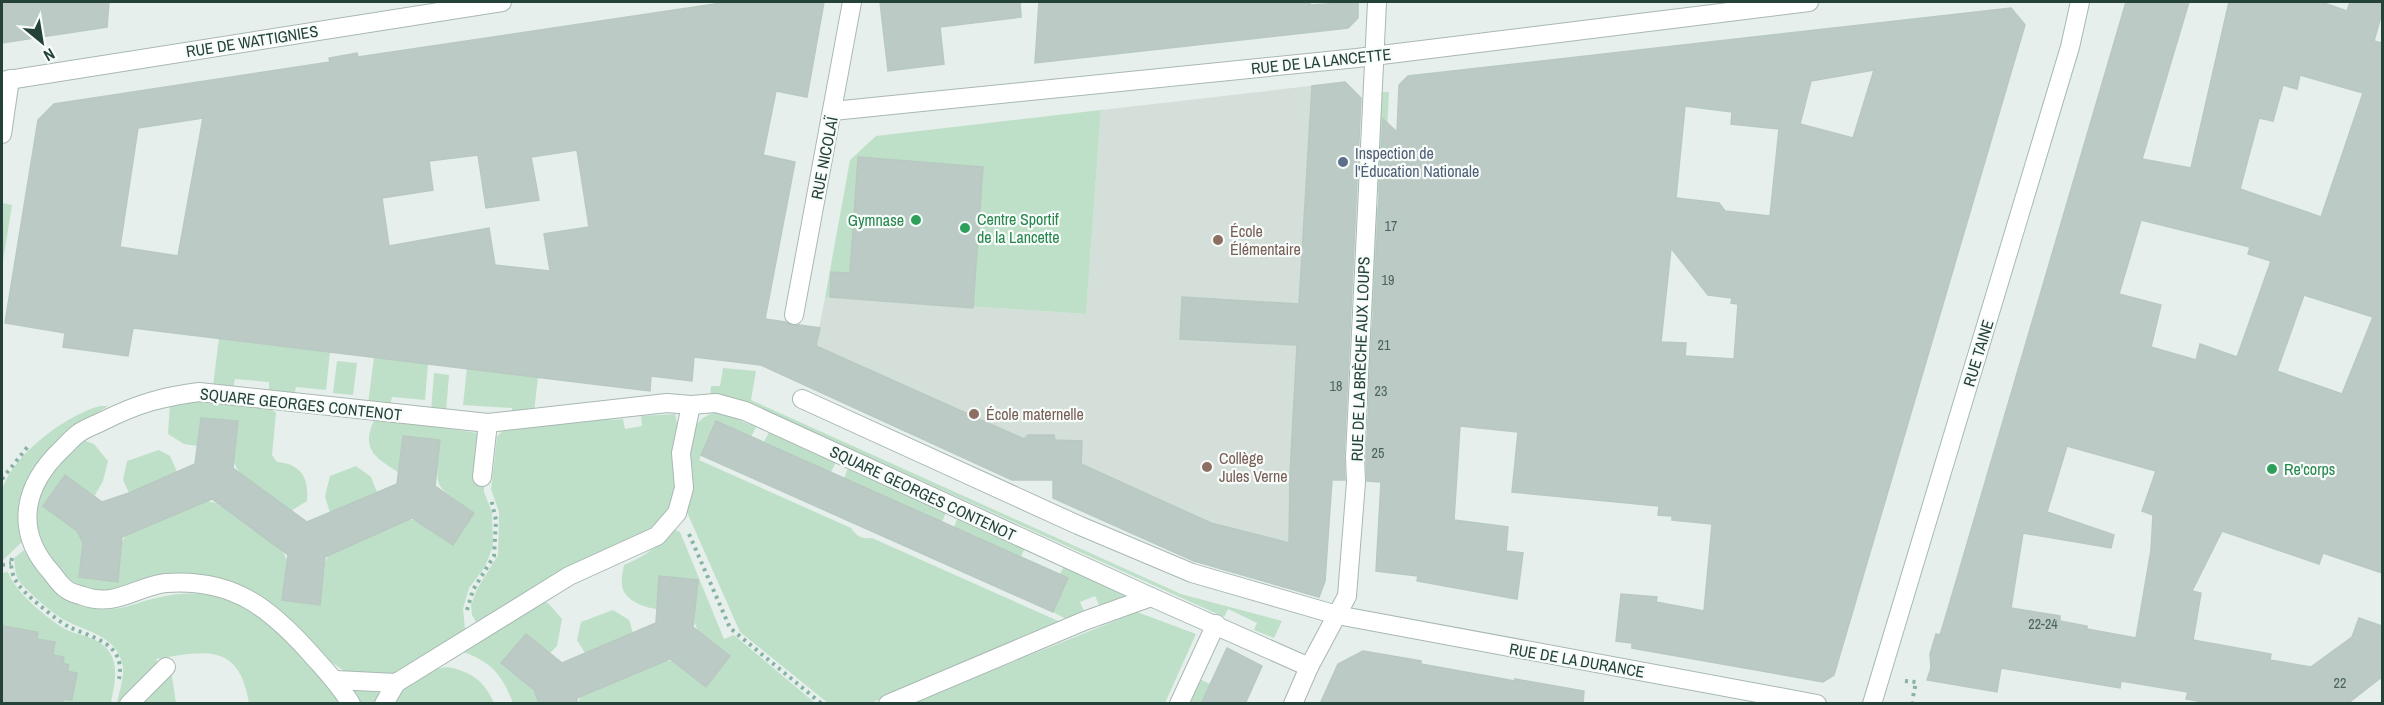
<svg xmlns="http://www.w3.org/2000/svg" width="2384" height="705" font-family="'Archivo Narrow',sans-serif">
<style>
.built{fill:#d4dfda}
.green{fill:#bfe0c8}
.building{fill:#bbcac4;stroke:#b8c9c2;stroke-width:1.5;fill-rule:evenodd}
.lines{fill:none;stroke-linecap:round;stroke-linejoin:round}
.lane-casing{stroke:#a8b8b2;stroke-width:20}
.street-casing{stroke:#a8b8b2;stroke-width:20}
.secondary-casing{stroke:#a4bbb3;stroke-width:20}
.path{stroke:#86b3a5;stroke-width:4;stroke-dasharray:3 4.5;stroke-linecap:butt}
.lane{stroke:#fff;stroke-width:18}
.street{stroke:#fff;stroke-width:18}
.secondary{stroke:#fff;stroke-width:18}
.service-dot{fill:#5c6f8a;stroke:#f7fbf9;stroke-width:2}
.leisure-dot{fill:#2e9e5b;stroke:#f7fbf9;stroke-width:2}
.education-dot{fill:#8d6e63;stroke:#f7fbf9;stroke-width:2}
.labels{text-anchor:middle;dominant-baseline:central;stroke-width:4.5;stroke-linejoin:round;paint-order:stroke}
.number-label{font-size:14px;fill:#4a645c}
.street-label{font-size:16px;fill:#24423a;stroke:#f7fbf9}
.service-label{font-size:16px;fill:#4e5e75;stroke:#f7fbf9;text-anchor:start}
.leisure-label{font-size:16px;fill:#27864d;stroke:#f7fbf9;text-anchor:start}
.education-label{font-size:16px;fill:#785e54;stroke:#f7fbf9;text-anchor:start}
</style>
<rect width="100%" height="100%" fill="#e6efeb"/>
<polygon class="built" points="1345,82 1338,394 1325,581 1319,597 1194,561 1053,498 1053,480 1012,480 757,364 765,318 819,328 825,298 830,297 1086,314 1101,110"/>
<g class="green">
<polygon points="1378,92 1389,92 1384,193 1373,192"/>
<polygon points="1101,110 1086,314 830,297 825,298 850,160 876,136"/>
<polygon points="2,203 12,205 2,267"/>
<polygon points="1373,206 1381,207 1376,312 1367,312"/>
<polygon points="1366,326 1375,326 1370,405 1362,404"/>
<polygon points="219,338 330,352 326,390 296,387 294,397 269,394 269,382 235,379 233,388 213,386"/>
<polygon points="374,357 428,364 425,400 392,397 390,406 368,404"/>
<polygon points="337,361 357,363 353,395 333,393"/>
<polygon points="467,368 538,377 534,412 513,414 512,408 463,405"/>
<polygon points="723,368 756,371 751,400 1181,594 1282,621 1274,638 1254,630 1257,623 1228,609 1224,617 756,406 710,396 711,386 720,386"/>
<polygon points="434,373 449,375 446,412 431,411"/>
<path d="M199,400L268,406L276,413L272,455L277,462C302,464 309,479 307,501L291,511L239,472L234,463L238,421L201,418L197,446L184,444L168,434L170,403Z"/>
<path d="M100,406H108L71,429L20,507L18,525L22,542L2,561C2,544 0,505 2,491C11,456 66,415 100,406Z"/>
<path d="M720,412L756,427L751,437L716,421L699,460L851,528C857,537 862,539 872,538L1065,624L871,703H828L740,632L686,510C688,504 691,498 692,492C694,480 690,469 689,458C688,435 696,414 720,412Z"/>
<polygon points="675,414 677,423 675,449 678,476 675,502 650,534 543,581 476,622 472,615 471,605 477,589 498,555 499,512 491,489 497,437 503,430 609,416 610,420 623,419 625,429 642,426 641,416"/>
<path d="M375,418L478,433L473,480L484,482V492L492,512L493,546L485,567L469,588L463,609L465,629L406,668L391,675L349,674L325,658L276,608L247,589L92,591C54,579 27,533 40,494C47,471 67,456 83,440L94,444L108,461L103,481L94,497L65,475L43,506L77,531L83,543L79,577L118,582L122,542L125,536L207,501L216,503L282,550L287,560L282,600L320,605L325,563L328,556L408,519L417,521L453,545L474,513C433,481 435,495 440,440L403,436L399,473C375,457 360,450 375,418Z"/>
<polygon points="769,432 836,462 831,472 764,442"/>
<polygon points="159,450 170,456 178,474 172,474 129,493 123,480 127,461"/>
<polygon points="356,466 371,477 377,492 330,513 325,496 330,476"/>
<polygon points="848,468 946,512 942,522 844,478"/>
<polygon points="958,517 1025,547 1021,557 954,527"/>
<path d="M674,529L680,532L724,639L734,635L815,703L577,704L581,696L665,661H673L706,687L730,656L698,631L694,622L697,580L660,577L657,609C645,608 623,600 622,585C621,579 623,571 624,565C645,556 659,546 674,529Z"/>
<path d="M24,550C51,594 81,622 135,604C164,595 191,589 221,598C273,615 309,664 345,703H249C239,642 205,651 156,659L160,667L125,703H117C119,692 124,679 123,667C118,634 84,632 61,618C50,611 27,591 19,581C15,575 15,565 14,558Z"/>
<polygon points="1065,565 1128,592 1128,599 1101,609 1095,596 1080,602 1086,615 1070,621 1053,612 1068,578 1060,574"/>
<path d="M8,572C15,592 47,619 67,630C75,634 85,635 93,639C122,652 116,678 111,703H62L63,699L72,700L77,673L67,671L69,665L63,663L64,657L53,655L54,642L37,639L38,632L2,626V573Z"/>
<path d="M542,600L549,604L562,619L557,646L550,653L526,634L502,663C515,674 536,685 538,703H513C501,672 490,661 458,650Z"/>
<polygon points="613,610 629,620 633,633 585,653 577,640 581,622"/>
<polygon points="1137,612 1196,634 1165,703 909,704"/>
<path d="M448,667C472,672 484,681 494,703L389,704C404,686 424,669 448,667Z"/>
<polygon points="171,670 176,703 137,703"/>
<polygon points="1197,678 1210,684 1201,703 1186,704"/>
<polygon points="345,689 385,693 377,703 356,703"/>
</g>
<g class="building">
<polygon points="2,2 109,2 107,27 2,43"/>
<path d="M728,2H824L807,97L776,91L763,155L795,162L765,319L785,322L793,326L799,325L820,328L816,346L1024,439L1028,435H1054L1055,440L1082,441L1081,464L1211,523L1289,543L1290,473L1297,345L1180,339L1182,297L1299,304L1312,86L1345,82L1361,98L1344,457L1345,480H1332L1325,581L1319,597L1194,561L1053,498V480H1012L761,365L694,357L692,381L651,376L650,391L133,328L128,356L63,347L65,333L5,323L38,120L54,104L330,62L329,58L357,53L358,57ZM203,118L178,256L120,247L138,128ZM577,150L589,227L544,234L550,271L495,265L489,228L389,246L382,198L433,190L429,161L478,155L486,208L539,200L531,157Z"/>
<polygon points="880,2 1020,2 1021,17 940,27 944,64 888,71"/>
<polygon points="1039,2 1310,2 1310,5 1358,2 1358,18 1348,28 1035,63"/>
<path d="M2126,2H2189L2142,159L2191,168L2229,2H2321L2347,11L2350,2H2382V13L2374,41L2382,43V573L2323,553L2319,564L2222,531L2192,591L2201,593L2193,640L2271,654L2270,660L2311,667L2352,637L2359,618L2382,626V677L2347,704H2213L2186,699L2188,692L2121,681L2120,688L2001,668L1997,692L1927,680L1931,668L1930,654L1936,634L1940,635L1947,612ZM2300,75L2363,93L2321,217L2240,189L2259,118L2273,121L2283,85L2297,89ZM2141,220L2250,247L2248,254L2271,261L2237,357L2200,344L2196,360L2151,347L2161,305L2119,294ZM2304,295L2373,317L2342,394L2277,371ZM2067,446L2156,471L2142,511L2153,515L2151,550L2136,638L2087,629V626L2060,621V616L2011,608L2023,533L2111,548L2114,535L2047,512Z"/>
<path d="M2011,8L2025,25L1834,675L1823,682L1632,648V643L1616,641L1621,594L1657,597L1656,602L1704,611L1712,524L1672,520V516L1658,515L1659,506L1512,492L1518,432L1460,426L1454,520L1508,527L1506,551L1523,553L1517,599L1417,581L1418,576L1376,571L1381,482L1367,481L1366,458L1383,119L1397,132L1399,85L1408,76ZM1874,70L1853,138L1800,124L1811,81ZM1685,106L1732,112L1731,124L1779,129L1770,216L1725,211L1719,203L1676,198ZM1671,248L1708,295L1732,298L1731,303L1738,304L1734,359L1685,356L1686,343L1661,342Z"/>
<polygon points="858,157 983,167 973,308 830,297 831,272 850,273"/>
<polygon points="201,418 238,421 233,468 307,522 397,484 403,436 440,440 435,486 474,513 453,545 412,518 325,557 320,605 282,600 288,555 212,499 122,537 118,582 79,577 83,543 77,531 43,506 65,475 102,502 129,493 195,464"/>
<polygon points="716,421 1068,578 1053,612 701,455"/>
<polygon points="659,576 698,580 693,627 730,656 706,687 670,659 577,698 577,704 539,704 534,690 501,663 526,634 562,663 656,623"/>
<polygon points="2,626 38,632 37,639 55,642 53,655 64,657 63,663 69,665 67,671 77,673 72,700 63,699 62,704 2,704"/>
<polygon points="1227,648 1262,666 1245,704 1201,704"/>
<polygon points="1363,651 1421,661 1421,664 1515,681 1515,679 1584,691 1583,704 1320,704 1338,664"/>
</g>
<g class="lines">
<g class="lane-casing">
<g id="lane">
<polyline points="802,399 1078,525 1192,573 1337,615"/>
<polyline points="482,477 488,423 667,403 691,405 716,403 745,411 1151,597 1309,667"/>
<polyline points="336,680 396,683 569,576 657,536 677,513 684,488 681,453 691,405"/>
<polyline points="129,704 166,667"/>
<path d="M351,704C339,684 326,671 311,654C270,608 233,578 166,583C137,586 115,608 83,596C78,594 70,593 66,589C60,585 56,578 51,572C13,530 24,485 62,449C68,443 73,437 79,433C86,428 95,425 103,421C137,404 161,397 199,392L488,423"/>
<polyline points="384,704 396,683"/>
<polyline points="888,704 1084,621 1151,597"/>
<polyline points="1179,704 1216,624"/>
</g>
</g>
<g class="street-casing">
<g id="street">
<polyline points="2,81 502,2"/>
<polyline points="833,111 1357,58 1809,2"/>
<polyline points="2,134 10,79"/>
<polyline points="794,315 852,2"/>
<polyline points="1337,615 1817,704"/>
<polyline points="1293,704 1309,667 1347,596 1356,482 1355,458 1377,2"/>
</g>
</g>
<g class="secondary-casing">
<polyline id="secondary" points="1872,704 2070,47 2080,2"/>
</g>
<g class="path">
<polyline points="2,479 29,445"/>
<polyline points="689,534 730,628 822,704"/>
<path d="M12,558C10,566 12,574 16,581C21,592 58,621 69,627C93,638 126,643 119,679"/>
<polyline points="2,565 11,563"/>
<polyline points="467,610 473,590 494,556 496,520 491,499"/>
<polyline points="1905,681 1916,682 1913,697"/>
<polyline points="1911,703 1914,704"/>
</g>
<use href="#lane" class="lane"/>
<use href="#street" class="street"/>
<use href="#secondary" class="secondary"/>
</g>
<circle class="service-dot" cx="1343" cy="162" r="6"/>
<g class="leisure-dot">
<circle cx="916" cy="220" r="6"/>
<circle cx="965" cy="228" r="6"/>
<circle cx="2272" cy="469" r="6"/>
</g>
<g class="education-dot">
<circle cx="1218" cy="240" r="6"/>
<circle cx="974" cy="414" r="6"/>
<circle cx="1207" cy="467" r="6"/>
</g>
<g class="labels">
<g class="number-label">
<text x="1391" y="226">17</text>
<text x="1388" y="280">19</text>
<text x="1384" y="345">21</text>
<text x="1336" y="386">18</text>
<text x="1381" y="391">23</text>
<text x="1378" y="453">25</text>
<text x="2043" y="624">22-24</text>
<text x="2340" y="683">22</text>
</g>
<g class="street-label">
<text transform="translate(252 41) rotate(-9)">RUE DE WATTIGNIES</text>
<text transform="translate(1321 61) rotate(-6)">RUE DE LA LANCETTE</text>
<text transform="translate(824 158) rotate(-79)">RUE NICOLAÏ</text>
<text transform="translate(1978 353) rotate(-73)">RUE TAINE</text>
<text transform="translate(1360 359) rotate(-88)">RUE DE LA BRÈCHE AUX LOUPS</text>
<text transform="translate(301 404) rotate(6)">SQUARE GEORGES CONTENOT</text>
<text transform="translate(923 493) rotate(25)">SQUARE GEORGES CONTENOT</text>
<text transform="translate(1577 660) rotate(10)">RUE DE LA DURANCE</text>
</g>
<g class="service-label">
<text x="1355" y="153">Inspection de<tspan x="1355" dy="18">l'Éducation Nationale</tspan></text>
</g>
<g class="leisure-label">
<text x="977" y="219">Centre Sportif<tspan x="977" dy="18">de la Lancette</tspan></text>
<text x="904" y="220" text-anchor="end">Gymnase</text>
<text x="2284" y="469">Re'corps</text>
</g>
<g class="education-label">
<text x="1230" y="231">École<tspan x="1230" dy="18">Élémentaire</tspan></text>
<text x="986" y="414">École maternelle</text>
<text x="1219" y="458">Collège<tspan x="1219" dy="18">Jules Verne</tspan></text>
</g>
</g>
<rect width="2384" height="705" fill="none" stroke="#24423a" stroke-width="6"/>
<g transform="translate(42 42) rotate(150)" stroke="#f7fbf9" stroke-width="4.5" paint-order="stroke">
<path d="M0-4.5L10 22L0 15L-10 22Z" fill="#24423a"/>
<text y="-9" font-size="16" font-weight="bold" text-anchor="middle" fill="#24423a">N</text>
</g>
</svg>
